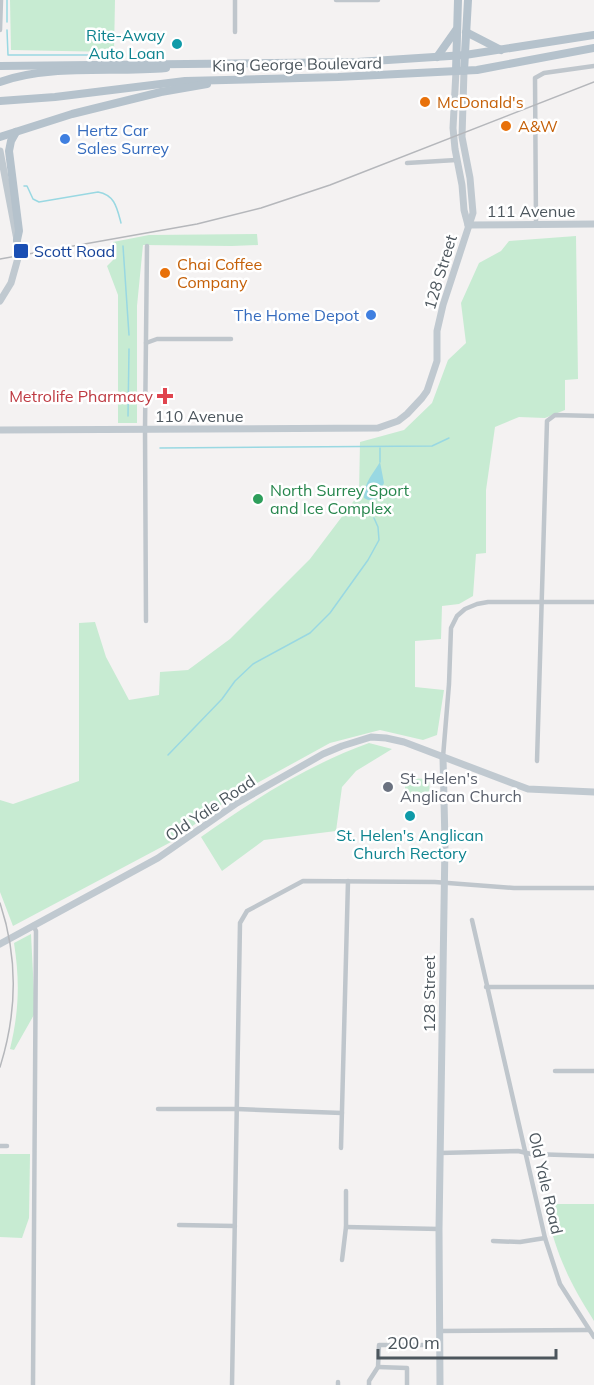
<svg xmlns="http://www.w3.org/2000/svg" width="594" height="1385" font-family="Mulish,sans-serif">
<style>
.green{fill:#c7ebd2}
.water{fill:#99d8e2}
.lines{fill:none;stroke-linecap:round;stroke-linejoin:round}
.stream{stroke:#99d8e2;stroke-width:1.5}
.secondary-tunnel{stroke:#cacbcd;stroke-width:7;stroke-dasharray:7 3.5;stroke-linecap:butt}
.street{stroke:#bfc6cc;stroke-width:4.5}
.secondary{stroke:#c0c9d0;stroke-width:7}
.primary{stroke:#b5c2cc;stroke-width:8}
.rail{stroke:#b5b7bb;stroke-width:1.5}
.culture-dot{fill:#0f9aa8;stroke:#fff;stroke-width:2}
.food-dot{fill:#e8710a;stroke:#fff;stroke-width:2}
.shop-dot{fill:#3f7fe0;stroke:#fff;stroke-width:2}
.transit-dot{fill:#1a4fb4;stroke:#fff;stroke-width:2}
.health-dot{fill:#e0444e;stroke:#fff;stroke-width:2}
.leisure-dot{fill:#2e9e5b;stroke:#fff;stroke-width:2}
.worship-dot{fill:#6b7280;stroke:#fff;stroke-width:2}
.labels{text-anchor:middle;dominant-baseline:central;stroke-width:5;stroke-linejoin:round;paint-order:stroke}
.culture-label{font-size:16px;fill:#0d838f;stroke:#fff;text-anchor:end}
.street-label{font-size:16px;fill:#4c565d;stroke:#fff}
.food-label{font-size:16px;fill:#c56008;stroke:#fff;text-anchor:start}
.shop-label{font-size:16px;fill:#366cbe;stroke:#fff;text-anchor:start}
.transit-label{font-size:16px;fill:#164399;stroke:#fff;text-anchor:start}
.health-label{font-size:16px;fill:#be3a42;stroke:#fff;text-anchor:end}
.leisure-label{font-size:16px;fill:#27864d;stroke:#fff;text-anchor:start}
.worship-label{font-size:16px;fill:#5b616d;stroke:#fff;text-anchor:start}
</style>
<rect width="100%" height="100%" fill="#f4f2f2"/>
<g class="green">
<polygon points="10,0 115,0 114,52 11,50"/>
<polygon points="257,234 258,245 232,246 143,245 137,306 137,423 118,423 118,295 107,266 113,260 113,242 149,235"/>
<polygon points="576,236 578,379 565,380 565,410 545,418 519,417 495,427 486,490 486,553 476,554 473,596 459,604 442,606 441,639 415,641 415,687 444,690 437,735 423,740 380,730 330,743 230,798 171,842 13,926 0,892 0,800 13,804 79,781 79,623 95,622 106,657 129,700 159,695 160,672 188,670 230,639 310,559 359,494 360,442 404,430 432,403 448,360 466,343 461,303 479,263 501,251 509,241"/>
<path d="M369,743L392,749L356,771L342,787L336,831L264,840L222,871L201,837C253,800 308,765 369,743Z"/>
<polygon points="405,778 429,779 430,796 405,796"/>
<path d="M31,934L35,1013L14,1050L10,1049C19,1012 20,981 14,943Z"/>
<polygon points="0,1154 30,1154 29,1218 22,1238 0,1237"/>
<path d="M545,1204H594V1321C568,1280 555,1252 545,1204Z"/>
</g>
<path class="water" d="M380,462L384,483L376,499L368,500L364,498C364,482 373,474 380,462Z"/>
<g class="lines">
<g class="stream">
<polyline points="7,0 7,22"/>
<polyline points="7,30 8,55 115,55"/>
<path d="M24,186H27L33,199L39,202L98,192C115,195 117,208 121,223"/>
<polyline points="123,246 129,335"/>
<polyline points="128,416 129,349"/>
<polyline points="160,448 432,446 449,438"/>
<polyline points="380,462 380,448"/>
<polyline points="168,755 222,699 235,681 253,664 310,633 330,613 368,560 379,540 378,527 374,518"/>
</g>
<polyline class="secondary-tunnel" points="18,245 18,258"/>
<g class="street">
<polyline points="336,0 378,0"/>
<polyline points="0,30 1,0"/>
<polyline points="235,32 235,0"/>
<polyline points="407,163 456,160"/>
<polyline points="536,224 535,78 544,73 594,66"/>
<polyline points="146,343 157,339 231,339"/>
<polyline points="146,621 145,430 147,246"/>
<polyline points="443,757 449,684 451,628 457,616 465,609 477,604 488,602 594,602"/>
<polyline points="537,761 547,421 555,415 594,416"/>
<polyline points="472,920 545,1238 560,1284 594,1337"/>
<polyline points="486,987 594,987"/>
<polyline points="555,1071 594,1071"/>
<polyline points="158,1109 237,1109 342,1113"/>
<polyline points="0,1146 7,1146"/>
<polyline points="341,1148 348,881"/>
<polyline points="440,1153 518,1151 531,1154 594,1156"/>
<polyline points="179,1225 235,1226"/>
<polyline points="346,1227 439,1229"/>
<polyline points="493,1241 520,1242 545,1238"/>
<polyline points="342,1260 346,1227 346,1191"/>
<polyline points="440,1331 589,1330"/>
<polyline points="378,1367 407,1368 407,1385"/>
<polyline points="33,1385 36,931 33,925"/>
<polyline points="232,1385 240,923 247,911 303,881 435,882 514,888 594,888"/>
<polyline points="338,1385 338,1382"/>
<polyline points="369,1385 369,1381 378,1367 379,1345 440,1345"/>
</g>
<g class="secondary">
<polyline points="456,71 453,128 455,149 462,185 464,210 468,225"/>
<polyline points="0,151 18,245"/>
<polyline points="468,225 594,224"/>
<polyline points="0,301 11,283 18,258"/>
<polyline points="0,430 378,428 398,421 407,414 422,398 427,391 437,361 437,331 443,305 473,213 470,178 462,137 464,71"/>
<polyline points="0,944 158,858 237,803 323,754 342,746 371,737 386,738 404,742 528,789 594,792"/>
<polyline points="440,1385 439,1229 445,843 443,757"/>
</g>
<g class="primary">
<polyline points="466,32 501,50"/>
<polyline points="437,57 456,30"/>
<polyline points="0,66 357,62 465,55 594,35"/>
<polyline points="456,71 458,0"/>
<polyline points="464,71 468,0"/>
<path d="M0,82C49,64 114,73 166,68"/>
<polyline points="0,101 55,97 185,81 338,77 477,70 594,48"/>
<polyline points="16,132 11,141 9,151 19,231 17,240"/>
<polyline points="0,137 72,114 161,92 207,84"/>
</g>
<g class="rail">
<polyline points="0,259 197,224 261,208 330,185 594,82"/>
<path d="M0,903C18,957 17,1013 0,1067"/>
</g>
</g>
<g class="culture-dot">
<circle cx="177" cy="44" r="6"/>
<circle cx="410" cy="816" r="6"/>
</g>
<g class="food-dot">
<circle cx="425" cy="102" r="6"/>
<circle cx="506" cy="126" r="6"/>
<circle cx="165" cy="273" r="6"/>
</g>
<g class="shop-dot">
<circle cx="65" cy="139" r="6"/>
<circle cx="371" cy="315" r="6"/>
</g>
<rect class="transit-dot" x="13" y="243" width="16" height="16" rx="3"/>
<path class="health-dot" d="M162 387h6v6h6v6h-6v6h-6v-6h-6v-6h6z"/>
<circle class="leisure-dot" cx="258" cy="499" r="6"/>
<circle class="worship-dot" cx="388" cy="787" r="6"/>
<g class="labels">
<g class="culture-label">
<text x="165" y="35">Rite-Away<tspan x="165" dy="18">Auto Loan</tspan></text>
<text x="410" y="835" text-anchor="middle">St. Helen's Anglican<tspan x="410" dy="18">Church Rectory</tspan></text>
</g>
<g class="street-label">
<text transform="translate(297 64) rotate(-1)">King George Boulevard</text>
<text x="531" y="211">111 Avenue</text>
<text transform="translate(440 272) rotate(-73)">128 Street</text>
<text x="199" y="416">110 Avenue</text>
<text transform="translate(210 808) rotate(-34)">Old Yale Road</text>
<text transform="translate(429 994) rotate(-90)">128 Street</text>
<text transform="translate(546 1183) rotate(77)">Old Yale Road</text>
</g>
<g class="food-label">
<text x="437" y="102">McDonald's</text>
<text x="518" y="126">A&amp;W</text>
<text x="177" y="264">Chai Coffee<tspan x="177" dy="18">Company</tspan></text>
</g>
<g class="shop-label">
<text x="77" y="130">Hertz Car<tspan x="77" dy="18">Sales Surrey</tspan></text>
<text x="359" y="315" text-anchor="end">The Home Depot</text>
</g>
<g class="transit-label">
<text x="34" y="251">Scott Road</text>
</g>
<g class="health-label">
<text x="153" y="396">Metrolife Pharmacy</text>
</g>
<g class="leisure-label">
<text x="270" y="490">North Surrey Sport<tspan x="270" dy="18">and Ice Complex</tspan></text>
</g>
<g class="worship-label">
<text x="400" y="778">St. Helen's<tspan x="400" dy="18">Anglican Church</tspan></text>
</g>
</g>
<path d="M378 1349v9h178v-9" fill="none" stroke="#4c565d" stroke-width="3"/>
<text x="387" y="1349" font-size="18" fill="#4c565d" stroke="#ffffff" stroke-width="4.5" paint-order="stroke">200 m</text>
</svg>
